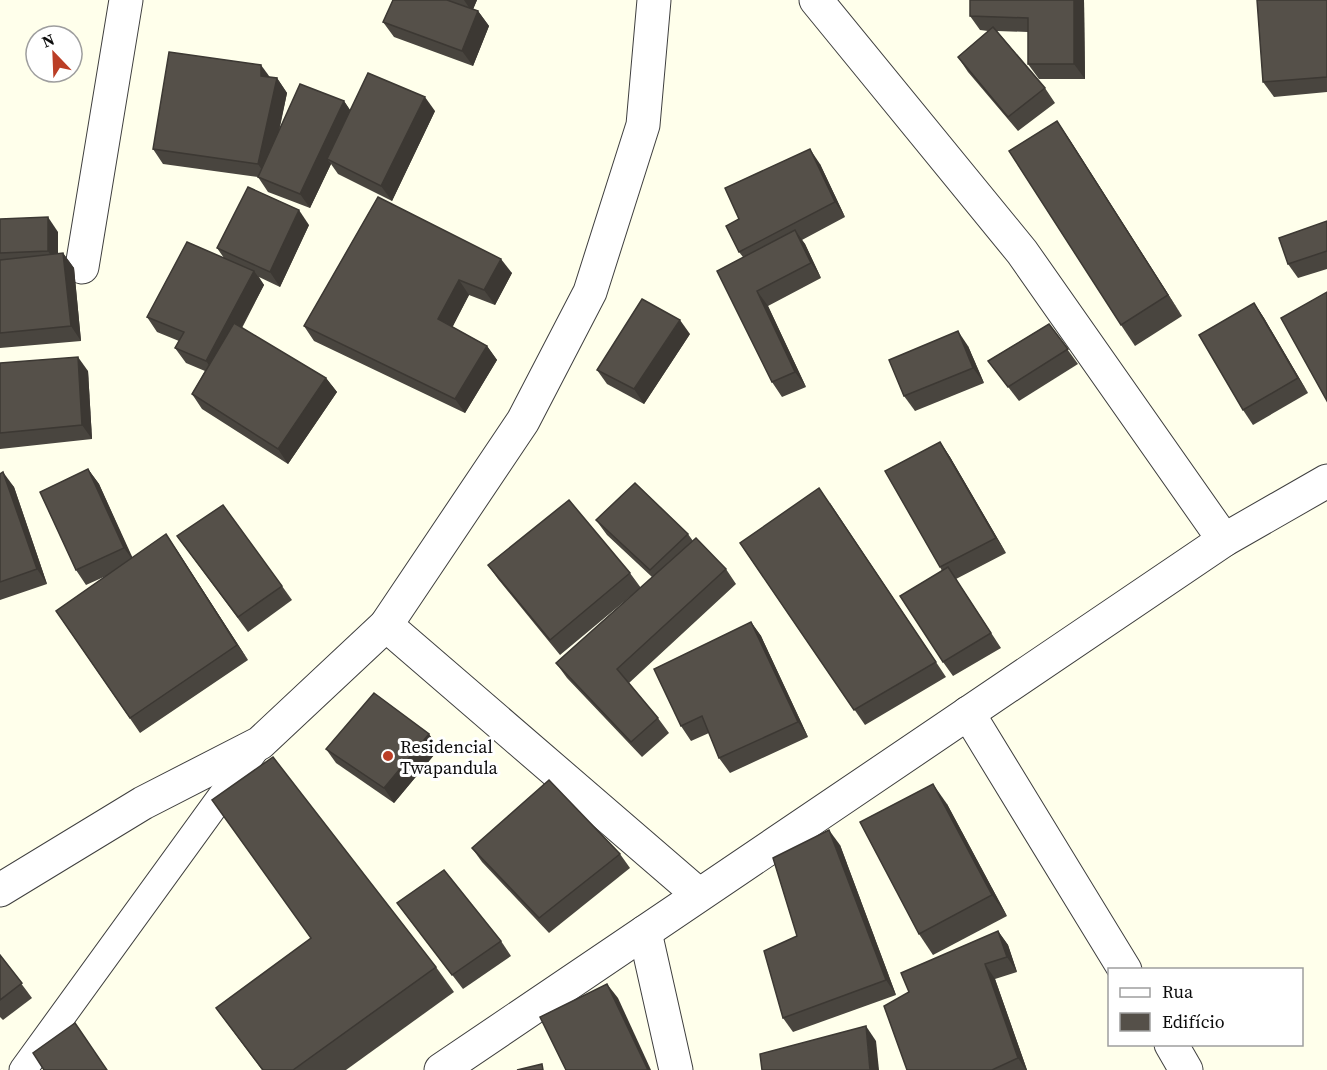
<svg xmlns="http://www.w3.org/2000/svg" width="1327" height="1070" font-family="'Source Serif 4',serif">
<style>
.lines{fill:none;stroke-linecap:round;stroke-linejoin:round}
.lane-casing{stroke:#3f3f3f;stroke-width:29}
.street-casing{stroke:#3f3f3f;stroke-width:35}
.lane{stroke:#fff;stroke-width:27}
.street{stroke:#fff;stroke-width:33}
.wall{fill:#49453f}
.shaded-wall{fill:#3c3833}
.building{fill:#555049;stroke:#3c3833;stroke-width:1.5}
.poi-dot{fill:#bb3e26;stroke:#fff;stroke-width:2}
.labels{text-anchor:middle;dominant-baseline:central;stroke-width:6;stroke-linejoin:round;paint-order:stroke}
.poi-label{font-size:18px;fill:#0c0c0c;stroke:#fff;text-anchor:start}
</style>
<rect width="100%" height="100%" fill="#ffffeb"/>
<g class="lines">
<g class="lane-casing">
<polyline id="lane" points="23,1070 260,743"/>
</g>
<g class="street-casing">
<g id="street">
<polyline points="816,0 1022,252 1224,540"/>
<polyline points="82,267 126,0"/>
<polyline points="386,625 698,894"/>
<polyline points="968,713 1125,970"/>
<polyline points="0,890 143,803 260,743 386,625 523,421 590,292 643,125 654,0"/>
<polyline points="645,932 676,1070"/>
<polyline points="1171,1044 1186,1070"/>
<polyline points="441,1070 1224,540 1327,481"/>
</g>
</g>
<use href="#lane" class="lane"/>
<use href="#street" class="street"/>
</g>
<g class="wall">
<polygon points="393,0 477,0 473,9 478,11 489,26 473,66 394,37 383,22"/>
<polygon points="970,0 1084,0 1085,79 1039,79 1028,64 1028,32 997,31 1045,88 1055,103 1018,131 968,72 958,57 988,31 980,30 970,16"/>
<polygon points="1327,0 1327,92 1274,97 1263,82"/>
<polygon points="270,77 277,78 287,93 279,132 344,101 350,110 435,111 392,201 338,174 331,164 310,208 268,192 258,177 163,164 153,149"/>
<polygon points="1057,121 1071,142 1182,316 1135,346 1121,325"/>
<polygon points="820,164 845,217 802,240 805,244 821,278 768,306 806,387 782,397 772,382 743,257 739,252 739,219"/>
<polygon points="378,197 512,273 495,305 469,295 452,327 487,346 497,360 465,413 314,341 304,326"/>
<polygon points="0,219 58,232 58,254 63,253 74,268 81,341 0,348"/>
<polygon points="1327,221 1327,269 1298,278 1288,264"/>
<polygon points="309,225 280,287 259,277 264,285 242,328 326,378 337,392 288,464 202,409 192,394 205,371 186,363 175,348 179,341 157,332 147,317 224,258 217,248"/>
<polygon points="1254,303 1264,318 1308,393 1253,425 1243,410"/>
<polygon points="1049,324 1078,364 1019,401 988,361"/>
<polygon points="690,334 644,404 607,384 597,370"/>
<polygon points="968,346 984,383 915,411 904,396"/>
<polygon points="0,363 88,371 92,439 0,449"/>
<polygon points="940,442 950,457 1006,553 956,579 1001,648 953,676 943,662 942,571 940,567"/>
<polygon points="88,469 99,484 132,558 176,549 248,660 140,733 56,611 106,576 86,585 76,570"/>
<polygon points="0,474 14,487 47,584 0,600"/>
<polygon points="830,503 946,677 865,725 740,543"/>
<polygon points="596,520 688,534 693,541 726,569 736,584 629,683 658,718 669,733 642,757 567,678 556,663 638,590 560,655 498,579 488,565 630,573 641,588 652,577 607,535"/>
<polygon points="177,536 282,586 292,600 248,632"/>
<polygon points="751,622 761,636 808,737 730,773 719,758 709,733 691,741 681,726"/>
<polygon points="429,734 439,749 394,803 336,763 326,749"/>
<polygon points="947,804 1007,916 933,955 919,934"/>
<polygon points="840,845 896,995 793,1032 783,1018 797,936"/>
<polygon points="472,848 620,854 630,868 549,933 482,862"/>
<polygon points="397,903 501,941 511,956 463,989"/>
<polygon points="998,931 1008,945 1017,972 995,979 1027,1070 907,1070 909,992"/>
<polygon points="0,955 32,998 3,1020 0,1017"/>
<polygon points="436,967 454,992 346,1070 262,1070 216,1008"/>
</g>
<g class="shaded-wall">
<polygon points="464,0 477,0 472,12"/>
<polygon points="1074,0 1084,0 1085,79 1074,64"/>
<polygon points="478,11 489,26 473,66 462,51"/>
<polygon points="261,65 272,80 261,76"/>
<polygon points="277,78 287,93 268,179 258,164"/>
<polygon points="425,97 435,111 392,201 381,186"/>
<polygon points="344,101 354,116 327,159 331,164 310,208 300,194"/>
<polygon points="1057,121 1071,142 1182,316 1168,295"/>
<polygon points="810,149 820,164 845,217 835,202"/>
<polygon points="299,210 309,225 280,287 270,272"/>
<polygon points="48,217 58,232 58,266 48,251"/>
<polygon points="795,230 805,244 821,278 811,263"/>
<polygon points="63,253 74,268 81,341 71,326"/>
<polygon points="501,259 512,273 495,305 484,290"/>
<polygon points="254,271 264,285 216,375 206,361"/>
<polygon points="459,280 469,295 449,334 438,319"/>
<polygon points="757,291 768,306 806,387 795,372"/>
<polygon points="1254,303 1264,318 1308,393 1298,378"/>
<polygon points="680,320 690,334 644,404 634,389"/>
<polygon points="958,331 968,346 984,383 973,368"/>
<polygon points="487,346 497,360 465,413 455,399"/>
<polygon points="78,357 88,371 92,439 82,425"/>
<polygon points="326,378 337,392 288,464 278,449"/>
<polygon points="940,442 950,457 1006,553 996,538"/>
<polygon points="88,469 99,484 135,563 124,548"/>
<polygon points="3,472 14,487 47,584 37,569"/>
<polygon points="166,534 176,549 248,660 237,645"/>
<polygon points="751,622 761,636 808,737 798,722"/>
<polygon points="429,734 439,749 394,803 384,788"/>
<polygon points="933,784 947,804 1007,916 992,895"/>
<polygon points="829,830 840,845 896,995 886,980"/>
<polygon points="998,931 1008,945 1017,972 1007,957"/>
<polygon points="985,964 995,979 1027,1070 1026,1070 1018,1058"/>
<polygon points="607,984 618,998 651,1070 648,1070"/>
<polygon points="866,1026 876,1041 879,1070 870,1070"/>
</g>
<g class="building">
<polygon points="393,0 447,0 478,11 462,51 383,22"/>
<polygon points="970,0 1074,0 1074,64 1028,64 1028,18 970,16"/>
<polygon points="1257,0 1327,0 1327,77 1263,82"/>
<polygon points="993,27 1045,88 1008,117 958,57"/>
<polygon points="169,52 261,65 261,76 277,78 258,164 153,149"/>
<polygon points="368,73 425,97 381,186 327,159"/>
<polygon points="300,84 344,101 300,194 258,177"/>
<polygon points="1057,121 1168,295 1121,325 1009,151"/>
<polygon points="810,149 835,202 739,252 726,226 739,219 725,188"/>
<polygon points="248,187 299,210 270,272 217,248"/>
<polygon points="378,197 501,259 484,290 459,280 438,319 487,346 455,399 304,326"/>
<polygon points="48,217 48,251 0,253 0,219"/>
<polygon points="1327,221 1327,251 1288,264 1279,238"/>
<polygon points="795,230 811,263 757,291 795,372 772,382 717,271"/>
<polygon points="187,242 254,271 206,361 175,348 184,332 147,317"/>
<polygon points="63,253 71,326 0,333 0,260"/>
<polygon points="1327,292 1327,401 1281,318"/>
<polygon points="642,299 680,320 634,389 597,370"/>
<polygon points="1254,303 1298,378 1243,410 1199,335"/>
<polygon points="234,323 326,378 278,449 192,394"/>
<polygon points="1049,324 1068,349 1008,387 988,361"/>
<polygon points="958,331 973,368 904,396 889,360"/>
<polygon points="78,357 82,425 0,433 0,363"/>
<polygon points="940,442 996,538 940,567 885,471"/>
<polygon points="88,469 124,548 76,570 40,492"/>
<polygon points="3,472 37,569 0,582 0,474"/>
<polygon points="635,483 688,534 650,570 596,520"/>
<polygon points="819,488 936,662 854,710 740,543"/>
<polygon points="569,500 630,573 550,640 488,565"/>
<polygon points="223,505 282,586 238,617 177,536"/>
<polygon points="166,534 237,645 130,718 56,611"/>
<polygon points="696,538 726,569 617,669 658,718 631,742 556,663"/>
<polygon points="948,567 991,633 943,662 900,596"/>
<polygon points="751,622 798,722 719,758 702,716 681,726 654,669"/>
<polygon points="374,693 429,734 384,788 326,749"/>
<polygon points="273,757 436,967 293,1070 263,1070 216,1008 311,938 212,800"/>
<polygon points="549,780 620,854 539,918 472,848"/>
<polygon points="933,784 992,895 919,934 860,822"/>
<polygon points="829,830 886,980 783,1018 764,951 797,936 773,858"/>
<polygon points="444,870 501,941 452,975 397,903"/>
<polygon points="998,931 1007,957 985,964 1018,1058 992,1070 907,1070 884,1006 909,992 901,973"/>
<polygon points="0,955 22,983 0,1000"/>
<polygon points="607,984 648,1070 566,1070 540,1017"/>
<polygon points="75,1023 107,1070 44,1070 33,1053"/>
<polygon points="866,1026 870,1070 762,1070 760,1054"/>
<polygon points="542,1064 543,1070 517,1070"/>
</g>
<circle class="poi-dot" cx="388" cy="756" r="6"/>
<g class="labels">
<g class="poi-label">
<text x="400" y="746">Residencial<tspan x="400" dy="21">Twapandula</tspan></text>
</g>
</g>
<rect x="1108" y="968" width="195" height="78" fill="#ffffff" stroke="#9e9e9e" stroke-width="1.5"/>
<rect x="1120" y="988" width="30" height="9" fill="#ffffff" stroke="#9e9e9e" stroke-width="1.5"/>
<text x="1162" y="998" font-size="18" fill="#0c0c0c">Rua</text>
<rect x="1120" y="1013" width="30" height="18" fill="#555049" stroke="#9e9e9e" stroke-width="1.5"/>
<text x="1162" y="1028" font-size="18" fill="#0c0c0c">Edifício</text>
<g transform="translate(54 54) rotate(337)"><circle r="28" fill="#ffffff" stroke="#9e9e9e" stroke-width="1.5"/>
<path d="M0-4.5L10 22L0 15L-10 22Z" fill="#bb3e26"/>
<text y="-9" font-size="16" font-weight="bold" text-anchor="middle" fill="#0c0c0c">N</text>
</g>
</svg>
